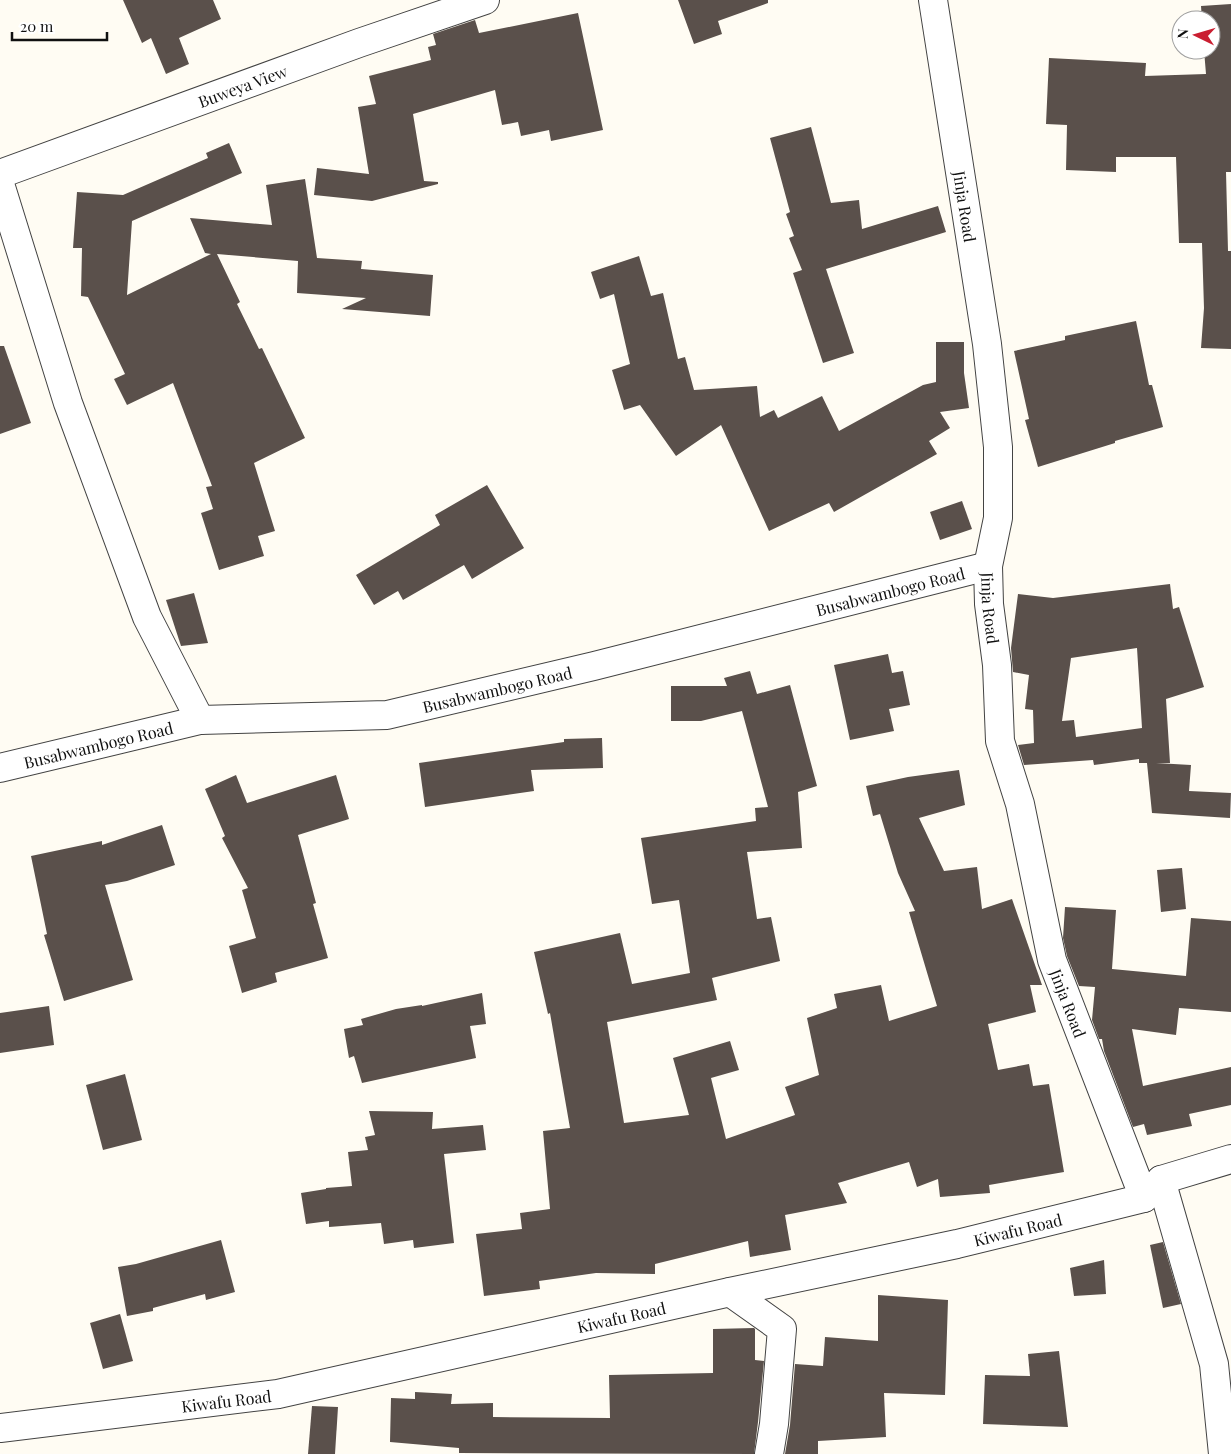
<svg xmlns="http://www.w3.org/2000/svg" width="1231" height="1454" font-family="'Playfair Display',serif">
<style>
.building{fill:#5a504b;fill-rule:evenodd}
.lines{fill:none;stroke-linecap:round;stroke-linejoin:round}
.minor-casing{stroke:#434343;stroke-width:30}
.minor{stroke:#fff;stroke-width:28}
.labels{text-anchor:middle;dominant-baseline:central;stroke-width:5;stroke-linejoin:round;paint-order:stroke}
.street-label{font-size:16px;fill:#101010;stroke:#fff}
</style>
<rect width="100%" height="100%" fill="#fffcf3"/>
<g class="building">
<polygon points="123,0 213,0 221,19 179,38 189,64 166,74 151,38 142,43"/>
<polygon points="678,0 768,0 768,3 718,21 722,34 694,44"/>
<polygon points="1231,4 1231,172 1226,172 1228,251 1231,251 1231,349 1201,348 1204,308 1202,243 1179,243 1176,157 1116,157 1116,172 1066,170 1067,125 1046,124 1049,58 1146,63 1145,76 1206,74 1204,50 1211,50 1211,20 1202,20 1201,6"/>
<polygon points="578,13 603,130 551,141 549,130 521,136 518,122 502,125 495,90 413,114 424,181 438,182 438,184 372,201 314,195 317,168 369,174 358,107 376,104 369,76 431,60 428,47 436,45 433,34 475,20 479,33"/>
<polygon points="811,127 831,203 859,200 862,229 938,206 946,232 826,269 854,353 823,363 793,273 802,270 789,238 794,236 786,214 790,212 770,138"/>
<polygon points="229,143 242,173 132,221 127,295 211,254 205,253 190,218 272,225 266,185 305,179 317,258 362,261 361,269 433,275 430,316 342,309 366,298 297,293 298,261 217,254 240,302 237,304 259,349 262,348 305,438 254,463 275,531 258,536 264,556 219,570 201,513 213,509 206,487 212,486 173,383 127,405 114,379 125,374 88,297 81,296 82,248 73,248 77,192 123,195 208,158 206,153"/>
<polygon points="639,256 651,296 663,293 678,359 685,357 694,390 757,386 760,417 774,410 778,418 822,396 839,431 923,385 936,382 936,342 964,342 964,373 969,408 940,412 950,428 929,441 937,454 834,512 829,503 769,531 721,425 676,456 640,405 624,410 612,370 630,364 614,294 600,299 591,272"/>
<polygon points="1136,321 1149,385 1152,385 1163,427 1115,441 1115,443 1038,467 1025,420 1029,419 1014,351 1065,340 1065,336"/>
<polygon points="0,346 4,346 31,423 0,434"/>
<polygon points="487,485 524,548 472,579 464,565 403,600 398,591 374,605 356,575 440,525 435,515"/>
<polygon points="962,501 972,529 940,540 930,512"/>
<path d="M1170,584L1173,609L1179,607L1204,687L1166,699L1170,763H1156L1191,765L1189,791L1231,793L1230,818L1152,813L1147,763H1139V759L1094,765L1093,760L1024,765L1018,745L1034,743L1033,710L1025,709L1029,675L1013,672L1011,648L1018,594L1053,598ZM1137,648L1142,728L1076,737L1074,720L1062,721L1071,658Z"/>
<polygon points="194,593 208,643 181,646 166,600"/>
<polygon points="888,654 892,673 903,671 910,705 889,709 894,731 850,740 834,665"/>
<polygon points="750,671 757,694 790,685 817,786 798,792 802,848 747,852 757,919 771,917 780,961 712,978 717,1000 607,1022 624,1123 689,1115 673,1058 730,1041 739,1070 711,1078 726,1139 795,1115 785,1087 819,1075 807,1018 837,1008 834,994 881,985 889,1021 937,1006 909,912 915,911 898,873 880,814 873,816 866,786 908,777 959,770 965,805 919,818 944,871 977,867 982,909 1012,899 1042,985 1030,985 1036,1012 988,1024 998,1070 1029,1064 1033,1086 1049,1084 1064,1172 989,1185 990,1193 940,1197 938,1179 917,1187 909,1162 838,1183 847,1203 785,1215 791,1250 750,1257 748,1241 655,1264 655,1274 596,1273 539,1281 540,1289 484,1296 476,1234 522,1229 520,1213 550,1209 543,1131 570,1128 550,1013 548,1014 534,952 620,933 632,984 690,973 679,900 652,904 641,838 756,821 755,808 768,807 742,711 701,721 671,721 671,686 727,686 724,678"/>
<polygon points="602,738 603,768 531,770 534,791 425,807 419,763 564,742 564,739"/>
<polygon points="236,775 247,803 336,775 349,819 298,835 316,903 313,904 328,958 275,973 277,982 242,993 229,946 256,938 242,890 248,888 222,838 225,836 205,789"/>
<polygon points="162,825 175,865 127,881 105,885 133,980 64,1001 44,935 47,934 31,856 102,841 102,845"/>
<polygon points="1182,868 1186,909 1161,912 1157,870"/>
<polygon points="1065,907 1116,910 1112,969 1186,976 1191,918 1231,921 1231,1012 1179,1008 1176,1035 1132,1029 1143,1086 1231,1067 1231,1105 1189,1114 1192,1126 1147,1135 1144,1124 1133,1127 1104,1051 1102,1039 1099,1039 1092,1020 1095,987 1079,986 1067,956 1063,938"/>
<polygon points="482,993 486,1024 470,1026 476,1058 362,1083 354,1056 349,1058 344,1029 363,1025 361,1019 396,1009 422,1005 422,1006"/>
<polygon points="49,1006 54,1045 0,1053 0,1013"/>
<polygon points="125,1074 142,1140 103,1150 86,1085"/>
<polygon points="369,1111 433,1112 432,1129 483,1125 486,1150 444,1154 454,1243 414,1248 413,1240 384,1244 381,1223 329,1227 329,1221 306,1224 301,1193 326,1189 326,1188 352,1186 348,1152 368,1150 365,1137 375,1135"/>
<polygon points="221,1240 235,1292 206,1300 205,1294 153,1308 153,1311 127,1316 118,1267 136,1264"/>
<polygon points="1163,1242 1181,1304 1163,1308 1150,1245"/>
<polygon points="1104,1260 1106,1294 1074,1296 1070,1268"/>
<polygon points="878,1295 948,1300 945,1395 884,1393 886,1437 818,1441 818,1454 785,1454 790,1425 795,1364 823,1366 825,1337 878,1341"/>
<polygon points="120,1314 133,1361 103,1369 90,1323"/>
<polygon points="754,1328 755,1329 755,1360 764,1361 758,1422 754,1454 459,1453 459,1448 390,1442 391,1398 415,1399 415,1392 452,1394 451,1404 493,1403 493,1417 610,1418 609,1375 713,1373 713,1329"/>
<polygon points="1059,1351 1068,1427 983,1424 985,1375 1030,1376 1028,1354"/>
<polygon points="312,1406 338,1407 335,1454 308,1454"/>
</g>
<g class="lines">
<g class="minor-casing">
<g id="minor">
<path id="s1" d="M933,0L987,344L998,447V518L988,566L989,604L997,665L1000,741L1020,804L1052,960L1144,1198"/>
<path id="s2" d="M0,174L359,43L485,0"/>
<polyline points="0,184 68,403 147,617 200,720"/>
<path id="s3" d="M0,768L200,720L387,715L594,666L988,566"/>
<polyline points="1161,1180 1214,1364 1223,1454"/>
<polyline points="730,1292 782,1329 774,1424 769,1454"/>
<path id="s4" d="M0,1428L278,1394L730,1292L957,1244L1144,1198L1161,1180L1231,1159"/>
</g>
</g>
<use href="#minor" class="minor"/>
</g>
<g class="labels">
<g class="street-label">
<text stroke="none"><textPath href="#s2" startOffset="258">Buweya View</textPath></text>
<text stroke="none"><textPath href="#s1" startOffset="209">Jinja Road</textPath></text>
<text stroke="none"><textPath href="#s3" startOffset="911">Busabwambogo Road</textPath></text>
<text stroke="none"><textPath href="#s1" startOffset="614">Jinja Road</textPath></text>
<text stroke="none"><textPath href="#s3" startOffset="506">Busabwambogo Road</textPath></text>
<text stroke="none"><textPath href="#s3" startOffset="101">Busabwambogo Road</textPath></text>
<text stroke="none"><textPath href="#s1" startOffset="1019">Jinja Road</textPath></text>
<text stroke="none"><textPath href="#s4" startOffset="1038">Kiwafu Road</textPath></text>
<text stroke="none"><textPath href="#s4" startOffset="632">Kiwafu Road</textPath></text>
<text stroke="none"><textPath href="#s4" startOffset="228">Kiwafu Road</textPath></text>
</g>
</g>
<g transform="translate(1196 35) rotate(275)"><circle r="24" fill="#ffffff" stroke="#9f9f9f"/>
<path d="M0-4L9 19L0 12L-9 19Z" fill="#ca1e31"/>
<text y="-8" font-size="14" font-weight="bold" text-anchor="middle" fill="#101010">N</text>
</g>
<path d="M12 32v8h95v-8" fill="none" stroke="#101010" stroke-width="2.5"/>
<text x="20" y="32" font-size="15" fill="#101010" stroke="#ffffff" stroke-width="4" paint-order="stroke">20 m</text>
</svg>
